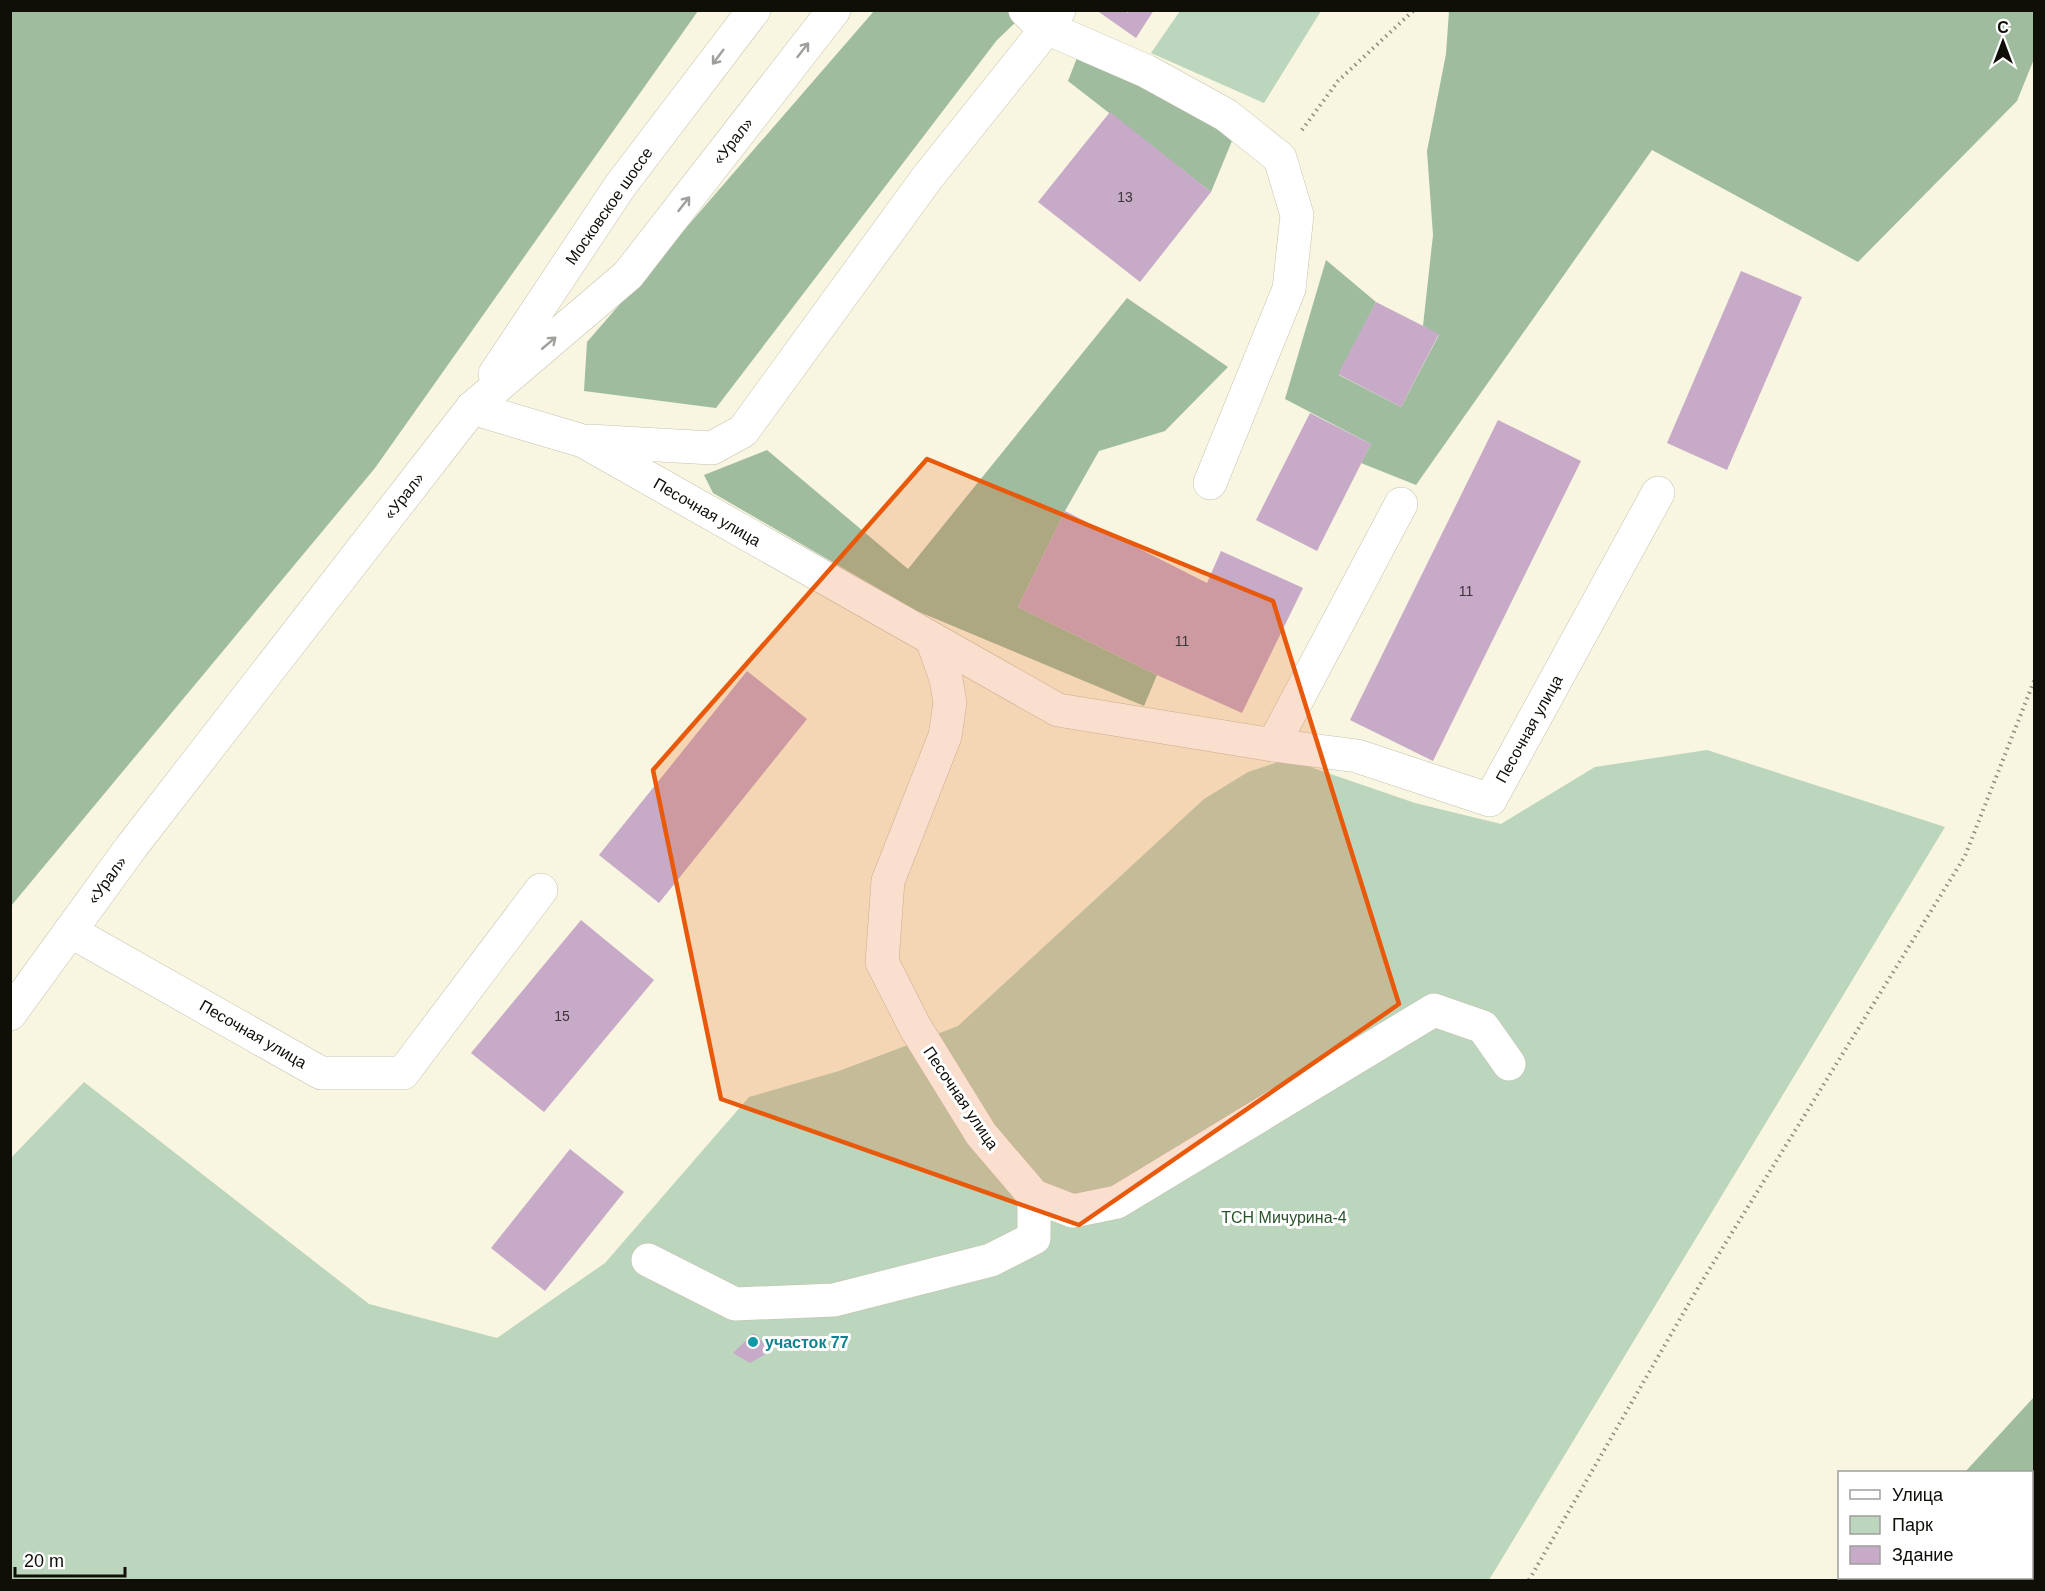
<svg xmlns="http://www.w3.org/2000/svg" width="2045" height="1591" font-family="Arial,sans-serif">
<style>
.green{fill:#bcd5bd}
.forest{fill:#9fbc9f}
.building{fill:#c7aac7}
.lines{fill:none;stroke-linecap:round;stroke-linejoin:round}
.minor-casing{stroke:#c5c2ae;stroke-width:34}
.highway-casing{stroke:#c5c2ae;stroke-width:34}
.path{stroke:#8e8c7d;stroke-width:4;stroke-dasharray:1.5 4.5;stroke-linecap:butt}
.minor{stroke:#fff;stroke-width:33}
.highway{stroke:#fff;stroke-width:33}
.oneway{stroke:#9f9f9c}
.marked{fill:#e8590c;fill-opacity:0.2;stroke:#e8590c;stroke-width:4.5;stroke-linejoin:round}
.culture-dot{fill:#0f9aa8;stroke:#fff;stroke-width:2}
.labels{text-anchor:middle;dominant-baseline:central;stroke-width:6;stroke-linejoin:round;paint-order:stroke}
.number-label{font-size:14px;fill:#3d3537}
.street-label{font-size:16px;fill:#0f0e07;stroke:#fff}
.park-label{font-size:16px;fill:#28532b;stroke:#fff}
.culture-label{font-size:16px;font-weight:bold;fill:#0d838f;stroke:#fff;text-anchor:start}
</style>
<rect width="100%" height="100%" fill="#f8f5e0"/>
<g class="green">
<polygon points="1180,11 1180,10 1321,11 1264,103 1151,53"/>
<polygon points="1707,750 1945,827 1489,1580 11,1580 10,1159 84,1082 369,1304 497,1338 605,1263 749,1097 839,1071 958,1026 1204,799 1248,772 1287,759 1415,803 1501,824 1595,767"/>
</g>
<g class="forest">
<polygon points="11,10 698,11 375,468 11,906"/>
<polygon points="874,11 1006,11 1018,20 997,40 716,408 584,391 587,342"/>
<polygon points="1449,11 2034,11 2034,59 2017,101 1858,262 1652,150 1416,485 1361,463 1371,444 1285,399 1326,260 1376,302 1339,375 1401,407 1439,335 1423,326 1433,235 1427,151 1446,54"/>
<polygon points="1080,50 1234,136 1211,192 1068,81"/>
<polygon points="1127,298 1228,367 1165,431 1099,451 1065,511 1018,607 1157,675 1144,706 917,611 713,493 704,475 767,450 908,569"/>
<polygon points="2034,1397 2034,1580 1884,1580 1886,1578 2032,1578 2032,1472 1965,1472"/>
</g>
<g class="building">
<polygon points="1096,10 1124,10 1128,13 1129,10 1154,10 1136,38"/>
<polygon points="1110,112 1211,192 1140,282 1038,202"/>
<polygon points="1741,271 1802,297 1727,470 1667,443"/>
<polygon points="1376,302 1439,334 1401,407 1338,374"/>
<polygon points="1310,413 1371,444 1317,551 1256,520"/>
<polygon points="1498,420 1581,461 1433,761 1350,720"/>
<polygon points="1065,511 1207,583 1221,551 1303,588 1242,713 1157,675 1018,607"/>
<polygon points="747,671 807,719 659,903 599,855"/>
<polygon points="581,920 654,980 544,1112 471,1053"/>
<polygon points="570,1149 624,1192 545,1291 491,1248"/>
<polygon points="754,1333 771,1351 750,1363 733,1353"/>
</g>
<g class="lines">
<g class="minor-casing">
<g id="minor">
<polyline points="1025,10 1040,25 1146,71 1226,115 1280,158 1297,215 1289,289 1210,483"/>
<polyline points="472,408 583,441 1058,710 1273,745 1401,504"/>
<polyline points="589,441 712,448 743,431 927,178 1047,28 1059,10"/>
<polyline points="932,639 946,679 950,703 945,736 888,881 882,962 915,1027 981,1134 1034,1196 1073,1211 1117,1202 1434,1010 1483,1027 1509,1064"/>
<polyline points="1273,745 1357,756 1490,800 1658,493"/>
<polyline points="70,931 321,1073 403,1073 541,890"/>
<polyline points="648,1260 735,1304 834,1300 991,1260 1034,1238 1034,1196"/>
</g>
</g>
<g class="highway-casing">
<g id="highway">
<polyline points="495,374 620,186 754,10"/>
<polyline points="10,1014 132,846 472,408 628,275 834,10"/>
</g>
</g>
<g class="path">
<polyline points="1302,130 1338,81 1414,10"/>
<polyline points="1529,1580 1699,1286 1965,856 2034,681"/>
</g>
<use href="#minor" class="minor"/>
<use href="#highway" class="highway"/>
</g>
<defs><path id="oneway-shaft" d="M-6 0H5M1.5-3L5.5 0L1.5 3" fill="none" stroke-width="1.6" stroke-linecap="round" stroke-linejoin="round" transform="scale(1.5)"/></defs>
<g class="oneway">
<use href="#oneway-shaft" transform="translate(803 50) rotate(-52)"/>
<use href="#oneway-shaft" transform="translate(718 57) rotate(127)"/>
<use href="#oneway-shaft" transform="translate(684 204) rotate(-52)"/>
<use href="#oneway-shaft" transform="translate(549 343) rotate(-40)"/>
</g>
<path class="marked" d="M927,459L1273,601L1399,1004L1079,1225L721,1099L653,770Z"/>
<circle class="culture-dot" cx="753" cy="1342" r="6"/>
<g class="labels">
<g class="number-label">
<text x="1125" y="197">13</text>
<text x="1466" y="591">11</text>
<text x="1182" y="641">11</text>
<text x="562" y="1016">15</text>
</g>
<g class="street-label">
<text transform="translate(733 141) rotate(-52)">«Урал»</text>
<text transform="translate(609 206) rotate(-55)">Московское шоссе</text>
<text transform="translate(404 496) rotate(-52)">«Урал»</text>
<text transform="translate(707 512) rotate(30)">Песочная улица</text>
<text transform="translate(1529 729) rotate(-61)">Песочная улица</text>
<text transform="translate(107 880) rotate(-54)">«Урал»</text>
<text transform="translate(253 1034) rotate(30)">Песочная улица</text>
<text transform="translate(961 1098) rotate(56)">Песочная улица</text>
</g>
<g class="park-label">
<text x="1284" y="1217">ТСН Мичурина-4</text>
</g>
<g class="culture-label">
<text x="765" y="1342">участок 77</text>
</g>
</g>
<rect width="2045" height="1591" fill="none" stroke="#0f0e07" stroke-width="24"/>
<rect x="1838" y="1471" width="195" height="108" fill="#ffffff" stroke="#9f9f9c" stroke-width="1.5"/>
<rect x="1850" y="1490" width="30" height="9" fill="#ffffff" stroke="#9f9f9c" stroke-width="1.5"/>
<text x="1892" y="1501" font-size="18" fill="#0f0e07">Улица</text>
<rect x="1850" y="1516" width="30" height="18" fill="#bcd5bd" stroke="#9f9f9c" stroke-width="1.5"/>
<text x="1892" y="1531" font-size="18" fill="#0f0e07">Парк</text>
<rect x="1850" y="1546" width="30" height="18" fill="#c7aac7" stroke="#9f9f9c" stroke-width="1.5"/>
<text x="1892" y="1561" font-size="18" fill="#0f0e07">Здание</text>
<g transform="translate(2003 42)" stroke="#ffffff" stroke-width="4.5" paint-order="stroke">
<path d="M0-4.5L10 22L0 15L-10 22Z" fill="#0f0e07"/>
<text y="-9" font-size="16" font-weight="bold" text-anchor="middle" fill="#0f0e07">С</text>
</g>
<path d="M15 1567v9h110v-9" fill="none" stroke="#0f0e07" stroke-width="3"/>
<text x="24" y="1567" font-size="18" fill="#0f0e07" stroke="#ffffff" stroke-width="4.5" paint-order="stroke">20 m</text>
</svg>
